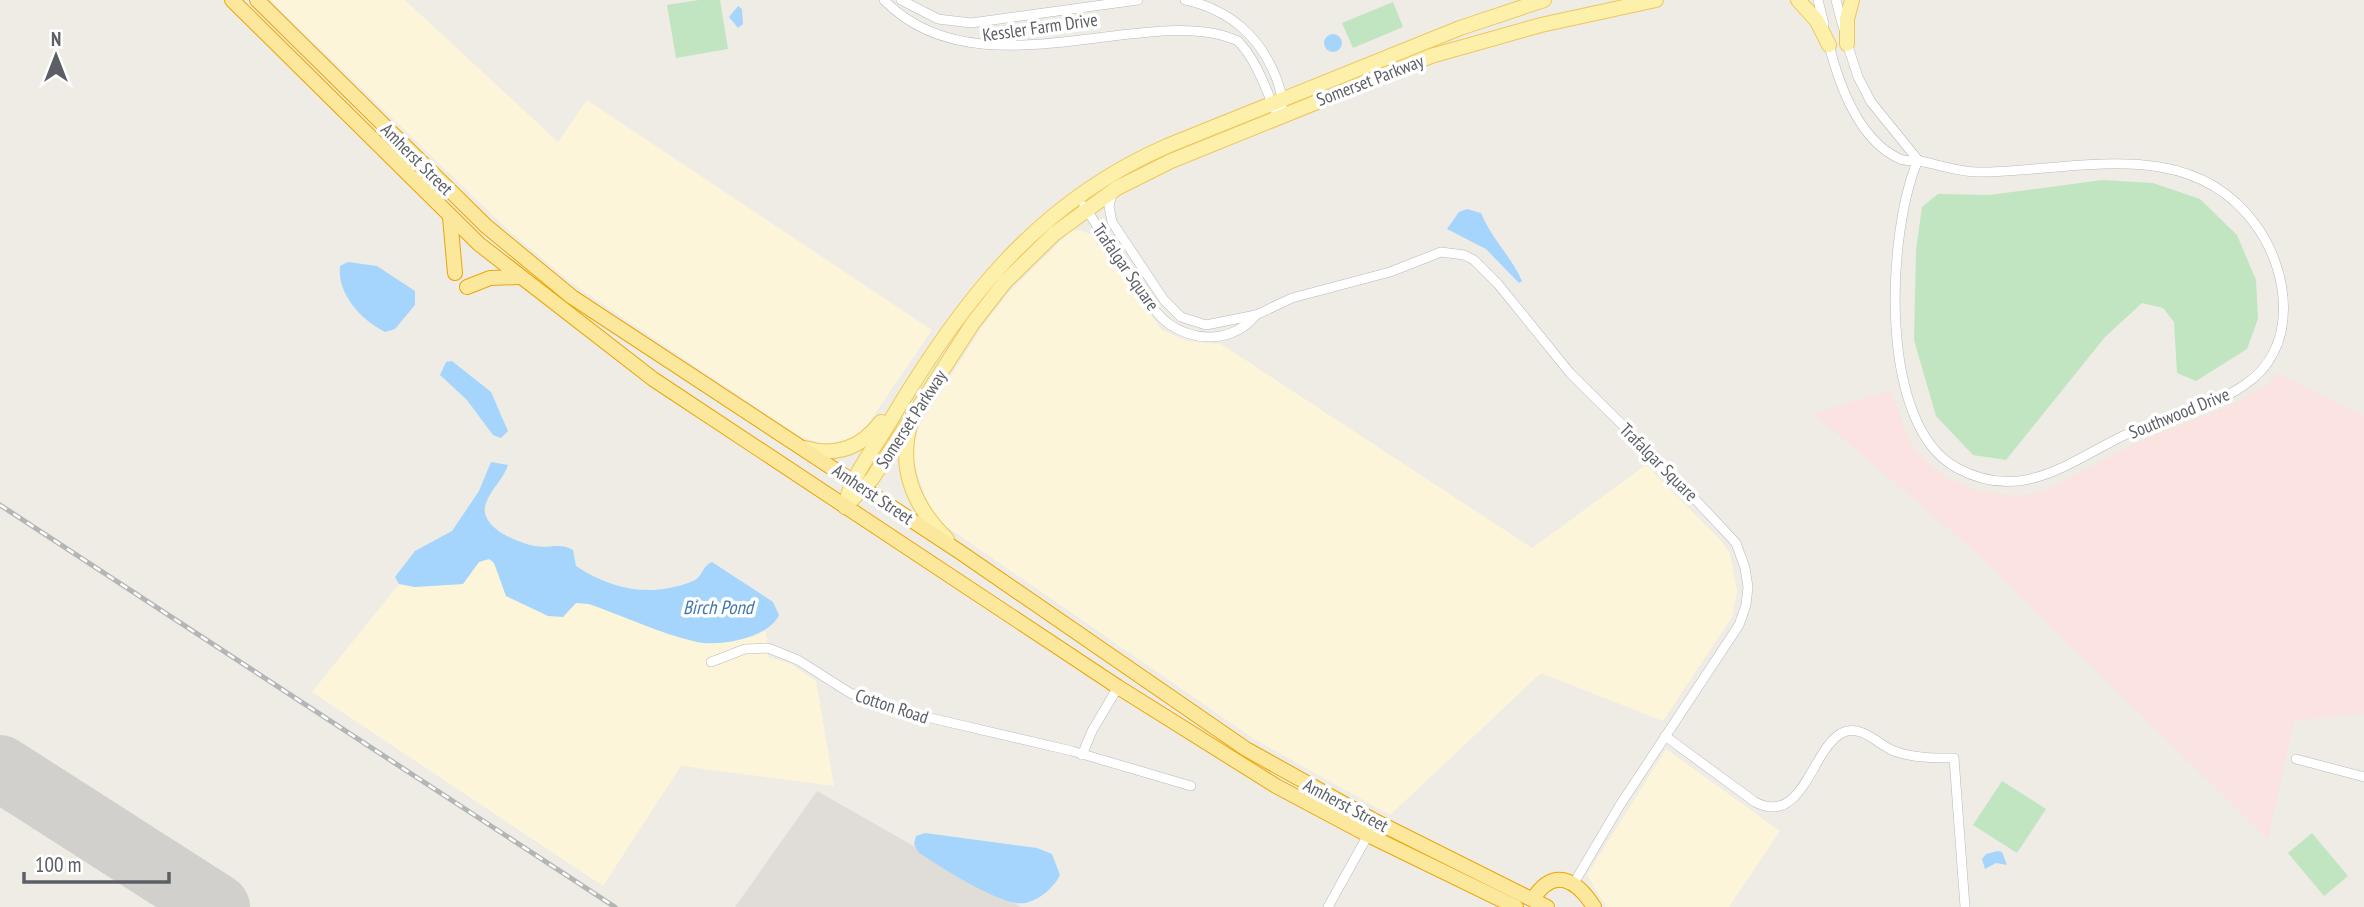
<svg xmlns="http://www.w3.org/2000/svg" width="2364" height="907" font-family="'PT Sans Narrow',sans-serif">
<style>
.commercial{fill:#fdf5da}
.industrial{fill:#e0ddd8}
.medical{fill:#fae3e0}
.green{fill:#c1e5c1}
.water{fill:#a5d5fc}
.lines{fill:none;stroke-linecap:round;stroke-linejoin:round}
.runway{stroke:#d1d0cc;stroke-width:66}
.minor-casing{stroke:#b6b9bd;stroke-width:10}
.primary-casing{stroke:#edc75d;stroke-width:16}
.trunk-casing{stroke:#eba607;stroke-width:16}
.minor{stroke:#fff;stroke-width:9}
.primary{stroke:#fdf0aa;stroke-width:14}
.trunk{stroke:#fce89c;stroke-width:14}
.rail-casing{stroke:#b4b5b5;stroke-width:5}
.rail{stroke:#fff;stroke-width:2.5;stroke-dasharray:8;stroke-linecap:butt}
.labels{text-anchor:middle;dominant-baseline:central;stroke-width:7;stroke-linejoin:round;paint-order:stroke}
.street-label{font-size:18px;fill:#5c5f64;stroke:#fff}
.water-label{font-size:19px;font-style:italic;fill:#4276ae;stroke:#fff}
</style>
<rect width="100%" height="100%" fill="#eeece4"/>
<g class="commercial">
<polygon points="270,0 405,0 558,142 587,100 932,330 863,431 846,440 824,444 799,436 573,284 508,230"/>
<polygon points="1081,230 1093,236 1162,330 1187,341 1221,344 1532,548 1646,465 1722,542 1730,554 1737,591 1732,617 1663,721 1541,673 1390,815 1254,739 940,522 930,510 913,460 913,445 920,425 982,327 1009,292 1071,231"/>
<polygon points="489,559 495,563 506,596 570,608 576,603 589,604 698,642 752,637 766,631 768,657 789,663 816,681 834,786 681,766 603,886 312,692 399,584 415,587 463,584 479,562"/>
<polygon points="1666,749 1780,831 1729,907 1606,907 1587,875"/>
</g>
<polygon class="industrial" points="817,791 1021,907 735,907"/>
<polygon class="medical" points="2277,373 2364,416 2364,713 2294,721 2268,839 1971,548 1813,413 1891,391 1912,447 1926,461 1947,478 1972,489 2013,496 2040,493 2142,440 2231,405 2269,383"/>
<g class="green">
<polygon points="699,0 720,0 728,49 676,58 667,5"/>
<polygon points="1393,2 1403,27 1353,48 1342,23"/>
<polygon points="2102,180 2153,183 2200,199 2237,235 2256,280 2258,319 2247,349 2196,381 2177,373 2174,322 2163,308 2142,303 2105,337 2006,460 1973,455 1936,416 1914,340 1916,250 1922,207 1938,194 1990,195"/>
<polygon points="2002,781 2046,809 2017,853 1973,825"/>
<polygon points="2312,833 2348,876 2324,896 2288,853"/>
</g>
<g class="water">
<polygon points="738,6 742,9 743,24 738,28 729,17"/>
<circle cx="1333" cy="43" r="9"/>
<path d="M1467,209L1481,213C1491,238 1511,256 1522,281L1519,283L1486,249L1447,229L1459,212Z"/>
<path d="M348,262L377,266L415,291V305L395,329L385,332C361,320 337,294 340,266Z"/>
<polygon points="452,361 491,392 508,431 501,438 493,435 467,400 440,375 446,362"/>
<path d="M491,462L508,465C504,478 491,489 486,503C477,527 518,543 535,546C549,549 559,542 573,550L576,566C612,590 652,598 693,581C703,577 701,567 712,562L773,602L779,615C769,638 719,647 697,642C661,634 624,616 589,604L576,603L563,617L548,616L506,596L494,563L489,559L479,562L463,584L415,587L399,584L395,577L415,551L452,531L479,491Z"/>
<path d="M925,833L1037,848L1052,854L1060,875C1053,889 1034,906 1016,903C991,899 940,867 918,852L914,844L916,836Z"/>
<polygon points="1998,851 2002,852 2007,865 1996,863 1985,869 1982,859 1986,854"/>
</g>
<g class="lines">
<polyline class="runway" points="0,768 217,907"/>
<g class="minor-casing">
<g id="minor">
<path d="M884,0C978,98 1152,0 1238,41C1258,62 1266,91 1278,116"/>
<polyline points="901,0 938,19 971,23 1138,0"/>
<path d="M1185,0C1229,9 1261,37 1277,80C1281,93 1286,104 1278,116"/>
<polyline points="1818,0 1824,24"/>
<polyline points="1836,0 1843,27"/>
<polyline points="1846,40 1858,77 1871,102 1918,160"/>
<path d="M1828,41C1838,82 1858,140 1900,159C1907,162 1913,160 1920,161C1940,165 1958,172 1979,172C2072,172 2189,133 2255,224C2290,271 2300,350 2243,386C2212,407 2172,414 2138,429C2076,455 2027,506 1957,468C1877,425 1887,232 1918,160"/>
<polyline points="1112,194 1109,206 1112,222 1164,300 1181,317 1206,325 1256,315 1292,298 1390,272 1441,252 1464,255 1474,260 1498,284 1570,373 1662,464 1736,543 1745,568 1748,587 1746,605 1739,625 1620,805 1574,883"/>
<path d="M1084,206C1103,233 1145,307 1169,324C1198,344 1234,341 1256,315"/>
<polyline points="711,662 745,649 768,648 798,660 850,693 892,709 1072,751 1191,786"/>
<path d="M1665,736L1755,802C1804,828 1812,745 1844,732C1862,725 1879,745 1894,751C1913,758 1934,758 1954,758L1965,907"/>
<polyline points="1082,755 1092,731 1118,687"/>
<polyline points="2296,759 2364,777"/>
<polyline points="1328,907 1368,835"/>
</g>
</g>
<g class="primary-casing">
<g id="primary">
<polyline points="1798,0 1817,21 1829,45"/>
<polyline points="1847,44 1847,19 1852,0"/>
<path d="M910,425C898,470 915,508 947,539"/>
<path d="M804,448C836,457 861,448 881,422"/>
<polyline points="845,507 872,479 973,323 1005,282 1054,234 1117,188 1171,161 1431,56 1541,25 1656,0"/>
<path d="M845,507C850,477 874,449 889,423C960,303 1036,203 1167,146L1460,28L1544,0"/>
</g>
</g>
<g class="trunk-casing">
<g id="trunk">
<polyline points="232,0 479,244 653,379 1118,687 1276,786 1368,835 1516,907"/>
<polyline points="257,0 486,226 572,297 960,552 1246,749 1375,821 1547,907"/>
<polyline points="450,217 455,273"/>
<polyline points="467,287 490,278 519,277"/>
<path d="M1533,899C1554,866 1577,880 1594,907"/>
</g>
</g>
<use href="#minor" class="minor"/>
<use href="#primary" class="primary"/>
<use href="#trunk" class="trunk"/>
<g class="rail-casing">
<polyline id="rail" points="0,505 615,907"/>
</g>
<use href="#rail" class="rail"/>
</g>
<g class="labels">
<g class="street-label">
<text transform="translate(1040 27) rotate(-8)">Kessler Farm Drive</text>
<text transform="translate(1370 80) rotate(-21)">Somerset Parkway</text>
<text transform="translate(417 159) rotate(45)">Amherst Street</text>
<text transform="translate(1126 267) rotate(55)">Trafalgar Square</text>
<text transform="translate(2179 413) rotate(-22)">Southwood Drive</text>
<text transform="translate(911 419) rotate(-57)">Somerset Parkway</text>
<text transform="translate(1659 462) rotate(45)">Trafalgar Square</text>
<text transform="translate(873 494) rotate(34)">Amherst Street</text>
<text transform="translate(892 706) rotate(18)">Cotton Road</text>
<text transform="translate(1346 805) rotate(28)">Amherst Street</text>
</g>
<g class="water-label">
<text x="718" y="607">Birch Pond</text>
</g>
</g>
<g transform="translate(56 56)" stroke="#ffffff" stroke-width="5" paint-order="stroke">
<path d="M0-5L12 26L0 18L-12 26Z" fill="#5c5f64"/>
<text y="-10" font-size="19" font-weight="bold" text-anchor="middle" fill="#5c5f64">N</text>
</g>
<path d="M24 872v10h145v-10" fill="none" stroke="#5c5f64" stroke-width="3.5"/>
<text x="35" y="872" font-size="21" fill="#5c5f64" stroke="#ffffff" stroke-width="5" paint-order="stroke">100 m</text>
</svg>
